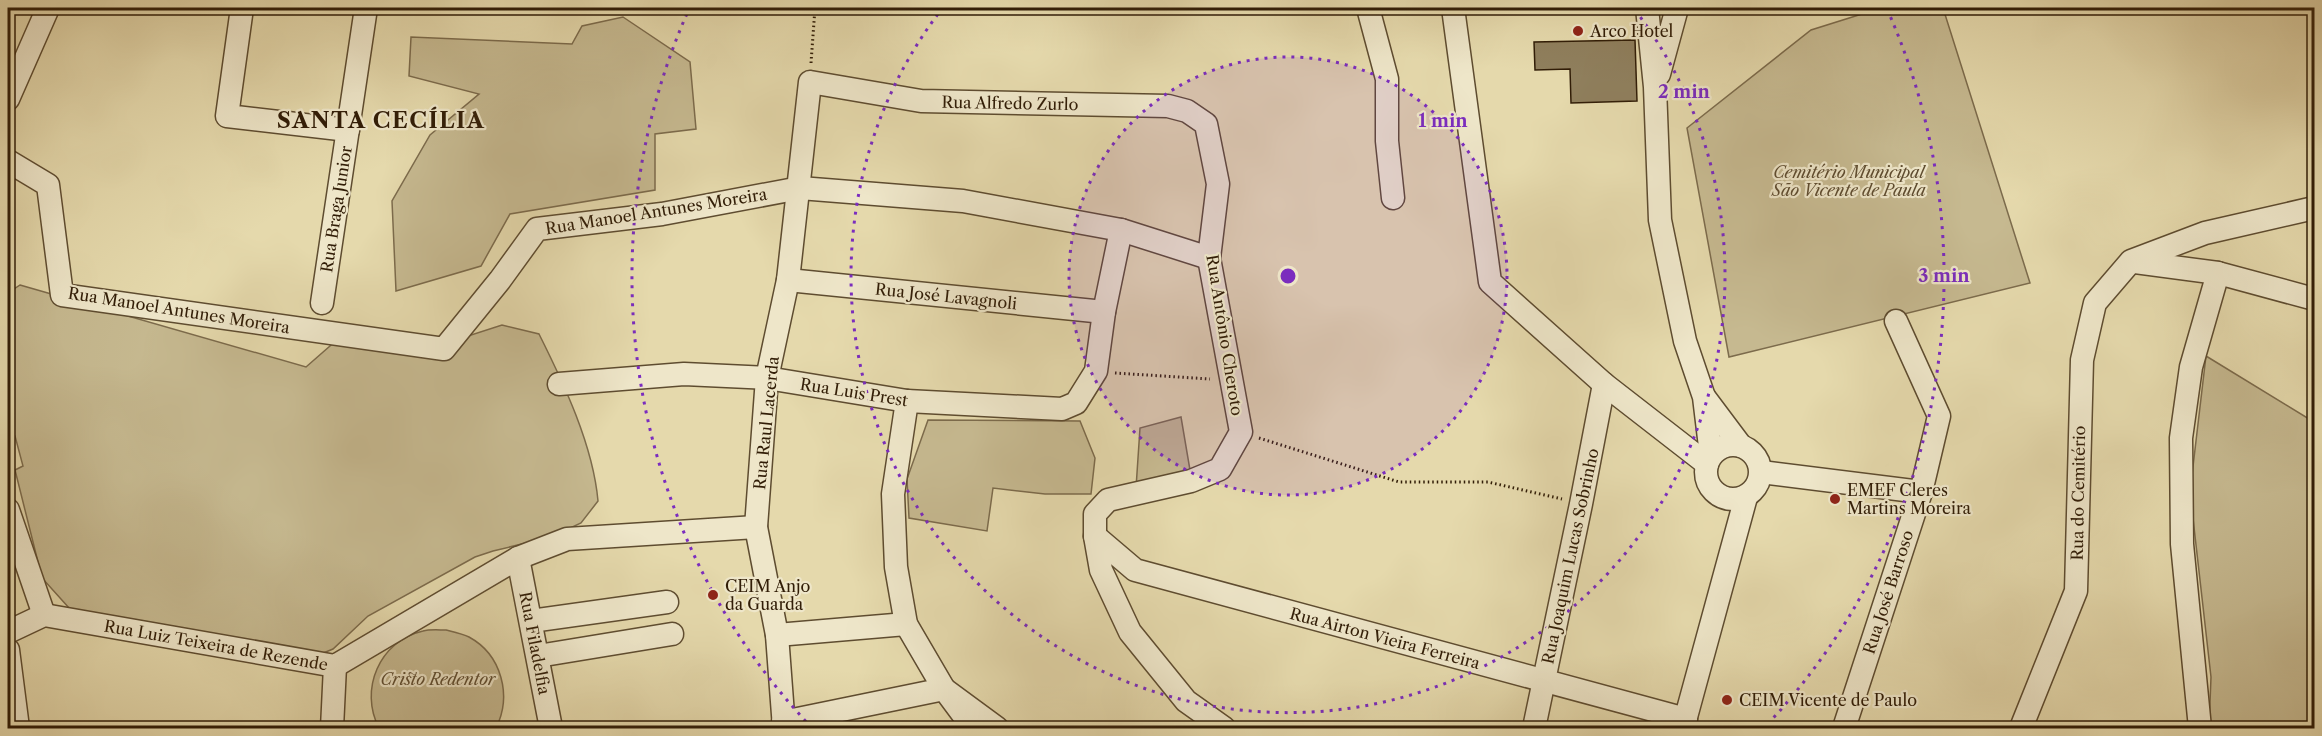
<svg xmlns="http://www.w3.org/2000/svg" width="2322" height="736" font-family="'Libre Caslon Text',serif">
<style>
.green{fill:#c6b990;stroke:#7c6b4c;stroke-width:1.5}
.building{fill:#8f7f5d;stroke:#311d07;stroke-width:1.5}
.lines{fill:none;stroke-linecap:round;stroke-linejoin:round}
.minor-casing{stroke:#5e4c30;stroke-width:25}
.path{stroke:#311d07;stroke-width:3;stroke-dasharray:1.5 3;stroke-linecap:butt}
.minor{stroke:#eee6c9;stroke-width:22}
.ring{fill:none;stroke:#7b2cbf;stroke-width:3;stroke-dasharray:3 6}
.poi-dot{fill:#8f2418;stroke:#eee6c9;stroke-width:2}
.labels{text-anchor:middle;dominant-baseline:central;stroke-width:4.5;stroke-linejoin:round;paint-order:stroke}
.poi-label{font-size:16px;fill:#311d07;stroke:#eee6c9;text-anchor:start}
.street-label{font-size:16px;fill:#311d07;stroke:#eee6c9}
.park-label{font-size:16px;font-style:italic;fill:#5e4c30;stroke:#eee6c9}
.district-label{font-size:22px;font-weight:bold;letter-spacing:1.5px;fill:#311d07;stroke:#eee6c9}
.centre{fill:#7b2cbf;stroke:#eee6c9;stroke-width:3}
.ring-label{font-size:18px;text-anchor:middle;font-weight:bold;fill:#7b2cbf;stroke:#eee6c9;stroke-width:4.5;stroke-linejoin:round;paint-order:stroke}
</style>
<rect width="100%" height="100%" fill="#e5d9ac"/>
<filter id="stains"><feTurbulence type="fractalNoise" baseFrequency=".00333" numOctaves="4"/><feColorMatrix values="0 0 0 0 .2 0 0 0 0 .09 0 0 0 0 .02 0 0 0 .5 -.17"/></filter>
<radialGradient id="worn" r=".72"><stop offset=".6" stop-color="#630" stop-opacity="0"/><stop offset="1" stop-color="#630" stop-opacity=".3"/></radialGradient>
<g class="green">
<polygon points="1881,8 1943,8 2030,283 1729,357 1687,128 1811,30"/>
<polygon points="623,17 690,62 696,129 655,134 655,190 510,214 481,266 396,291 392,201 430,135 479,94 409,76 411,37 572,44 582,26"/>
<path d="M20,285L306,367L338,339L434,347L502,325L539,334C564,384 593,445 598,501L581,523L551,537L493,551L475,557L368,616L333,649L299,663L79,619L42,578L15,470L23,466L15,436L8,427V293Z"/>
<polygon points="2206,356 2314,422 2314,663 2312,728 2209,728 2211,677 2190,492"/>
<polygon points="1181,417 1191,476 1136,488 1140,428"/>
<polygon points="928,420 1080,421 1095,458 1091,494 1045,494 993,488 987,531 909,518 907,479"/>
<path d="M446,630C454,632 463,634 469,637C502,655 512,696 496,728H379C359,690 379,641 423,631C430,629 439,630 446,630Z"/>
</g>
<polygon class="building" points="1635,40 1637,101 1571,103 1570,69 1535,70 1534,42"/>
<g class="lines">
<g class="minor-casing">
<g id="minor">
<polyline points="242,8 227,116 348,130"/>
<polyline points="1368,8 1387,79 1387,141 1393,198"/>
<polyline points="1453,8 1490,282 1604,384 1707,464"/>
<polyline points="1647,8 1655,87 1660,220 1685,341 1704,397 1711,455"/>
<polyline points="1659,74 1677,8"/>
<polyline points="8,99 48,8"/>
<polyline points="8,161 48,185 62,295 444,349 500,280 537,229 662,214 800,188 963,201 1121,230 1209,258"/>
<polyline points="2135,262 2218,273 2314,299"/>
<polyline points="788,280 1104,312"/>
<polyline points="322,303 366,8"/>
<polyline points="559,384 684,374 767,378 907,401 1062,409 1076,403 1096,371 1104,312 1121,230"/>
<polyline points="1705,398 1741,446"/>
<polyline points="907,401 893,494 896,567 906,624 944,689 973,728"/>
<circle cx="1733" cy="472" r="27"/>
<polyline points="1761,472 1921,492"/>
<polyline points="8,510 44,615"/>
<polyline points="1095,536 1135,570 1686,719"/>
<polyline points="518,558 551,728"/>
<polyline points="531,621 667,602"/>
<polyline points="8,632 44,615 335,666 518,558 567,539 756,527"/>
<polyline points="777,635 906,624"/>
<polyline points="8,650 18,728"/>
<polyline points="538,656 672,634"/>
<polyline points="783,722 944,689 997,728"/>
<polyline points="332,728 335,666"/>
<polyline points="784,728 777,635 756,527 767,378 788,280 810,82 921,101 1168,106 1187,111 1206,124 1218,184 1209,258 1241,432 1220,469 1191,481 1108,500 1095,514 1095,536 1101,570 1130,632 1186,701 1224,728"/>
<polyline points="1534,728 1581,504 1604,384"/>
<polyline points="1683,728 1746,497"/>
<polyline points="1844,728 1921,492 1939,416 1896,321"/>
<polyline points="2021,728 2076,591 2082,360 2095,303 2131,261 2205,233 2314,208"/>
<polyline points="2200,728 2182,544 2181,438 2191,367 2218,273"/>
</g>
</g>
<g class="path">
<polyline points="811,63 815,8"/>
<polyline points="1115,373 1210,379"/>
<polyline points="1259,438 1399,482 1488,482 1562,499"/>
</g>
<use href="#minor" class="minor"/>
</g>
<circle cx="1288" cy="276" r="219" fill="#7b2cbf" fill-opacity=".12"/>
<g class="ring">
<circle cx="1288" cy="276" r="219"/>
<path d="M1635 10A437 437 0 1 1 941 10"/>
<path d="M812 728A656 656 0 0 1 689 9M1887 9A656 656 0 0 1 1764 728"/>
</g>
<g class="poi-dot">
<circle cx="1578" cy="31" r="6"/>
<circle cx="1835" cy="499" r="6"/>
<circle cx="713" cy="595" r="6"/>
<circle cx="1727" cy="700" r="6"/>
</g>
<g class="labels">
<g class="poi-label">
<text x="1590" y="31">Arco Hotel</text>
<text x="1847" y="490">EMEF Cleres<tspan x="1847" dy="18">Martins Moreira</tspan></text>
<text x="725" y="586">CEIM Anjo<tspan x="725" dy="18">da Guarda</tspan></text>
<text x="1739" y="700">CEIM Vicente de Paulo</text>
</g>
<g class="street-label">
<text transform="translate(1010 103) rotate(1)">Rua Alfredo Zurlo</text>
<text transform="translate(336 209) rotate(-81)">Rua Braga Junior</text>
<text transform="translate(656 211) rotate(-9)">Rua Manoel Antunes Moreira</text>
<text transform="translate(946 296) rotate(6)">Rua José Lavagnoli</text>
<text transform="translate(179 310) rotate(9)">Rua Manoel Antunes Moreira</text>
<text transform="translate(1225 335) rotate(81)">Rua Antônio Cheroto</text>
<text transform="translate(854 392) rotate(9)">Rua Luis Prest</text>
<text transform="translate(766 423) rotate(-84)">Rua Raul Lacerda</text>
<text transform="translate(2078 493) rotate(-89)">Rua do Cemitério</text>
<text transform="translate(1570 556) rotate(-78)">Rua Joaquim Lucas Sobrinho</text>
<text transform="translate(1888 592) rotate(-72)">Rua José Barroso</text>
<text transform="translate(1385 638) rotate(15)">Rua Airton Vieira Ferreira</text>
<text transform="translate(535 643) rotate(79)">Rua Filadelfia</text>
<text transform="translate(216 645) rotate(10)">Rua Luiz Teixeira de Rezende</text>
</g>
<g class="park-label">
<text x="1849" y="172">Cemitério Municipal<tspan x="1849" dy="18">São Vicente de Paula</tspan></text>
<text x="438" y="679">Cristo Redentor</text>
</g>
<g class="district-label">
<text x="381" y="120">SANTA CECÍLIA</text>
</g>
</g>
<circle cx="1288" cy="276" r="9" class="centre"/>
<g class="ring-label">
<text x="1684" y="98">2 min</text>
<text x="1443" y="127">1 min</text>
<text x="1944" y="282">3 min</text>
</g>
<rect width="2322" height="736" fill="none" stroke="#e5d9ac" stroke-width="30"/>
<rect x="9" y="9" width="2304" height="718" fill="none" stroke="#311d07" stroke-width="3"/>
<rect x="15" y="15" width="2292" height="706" fill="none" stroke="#311d07" stroke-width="1.5"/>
<rect width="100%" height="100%" filter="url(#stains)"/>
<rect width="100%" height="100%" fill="url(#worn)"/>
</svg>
